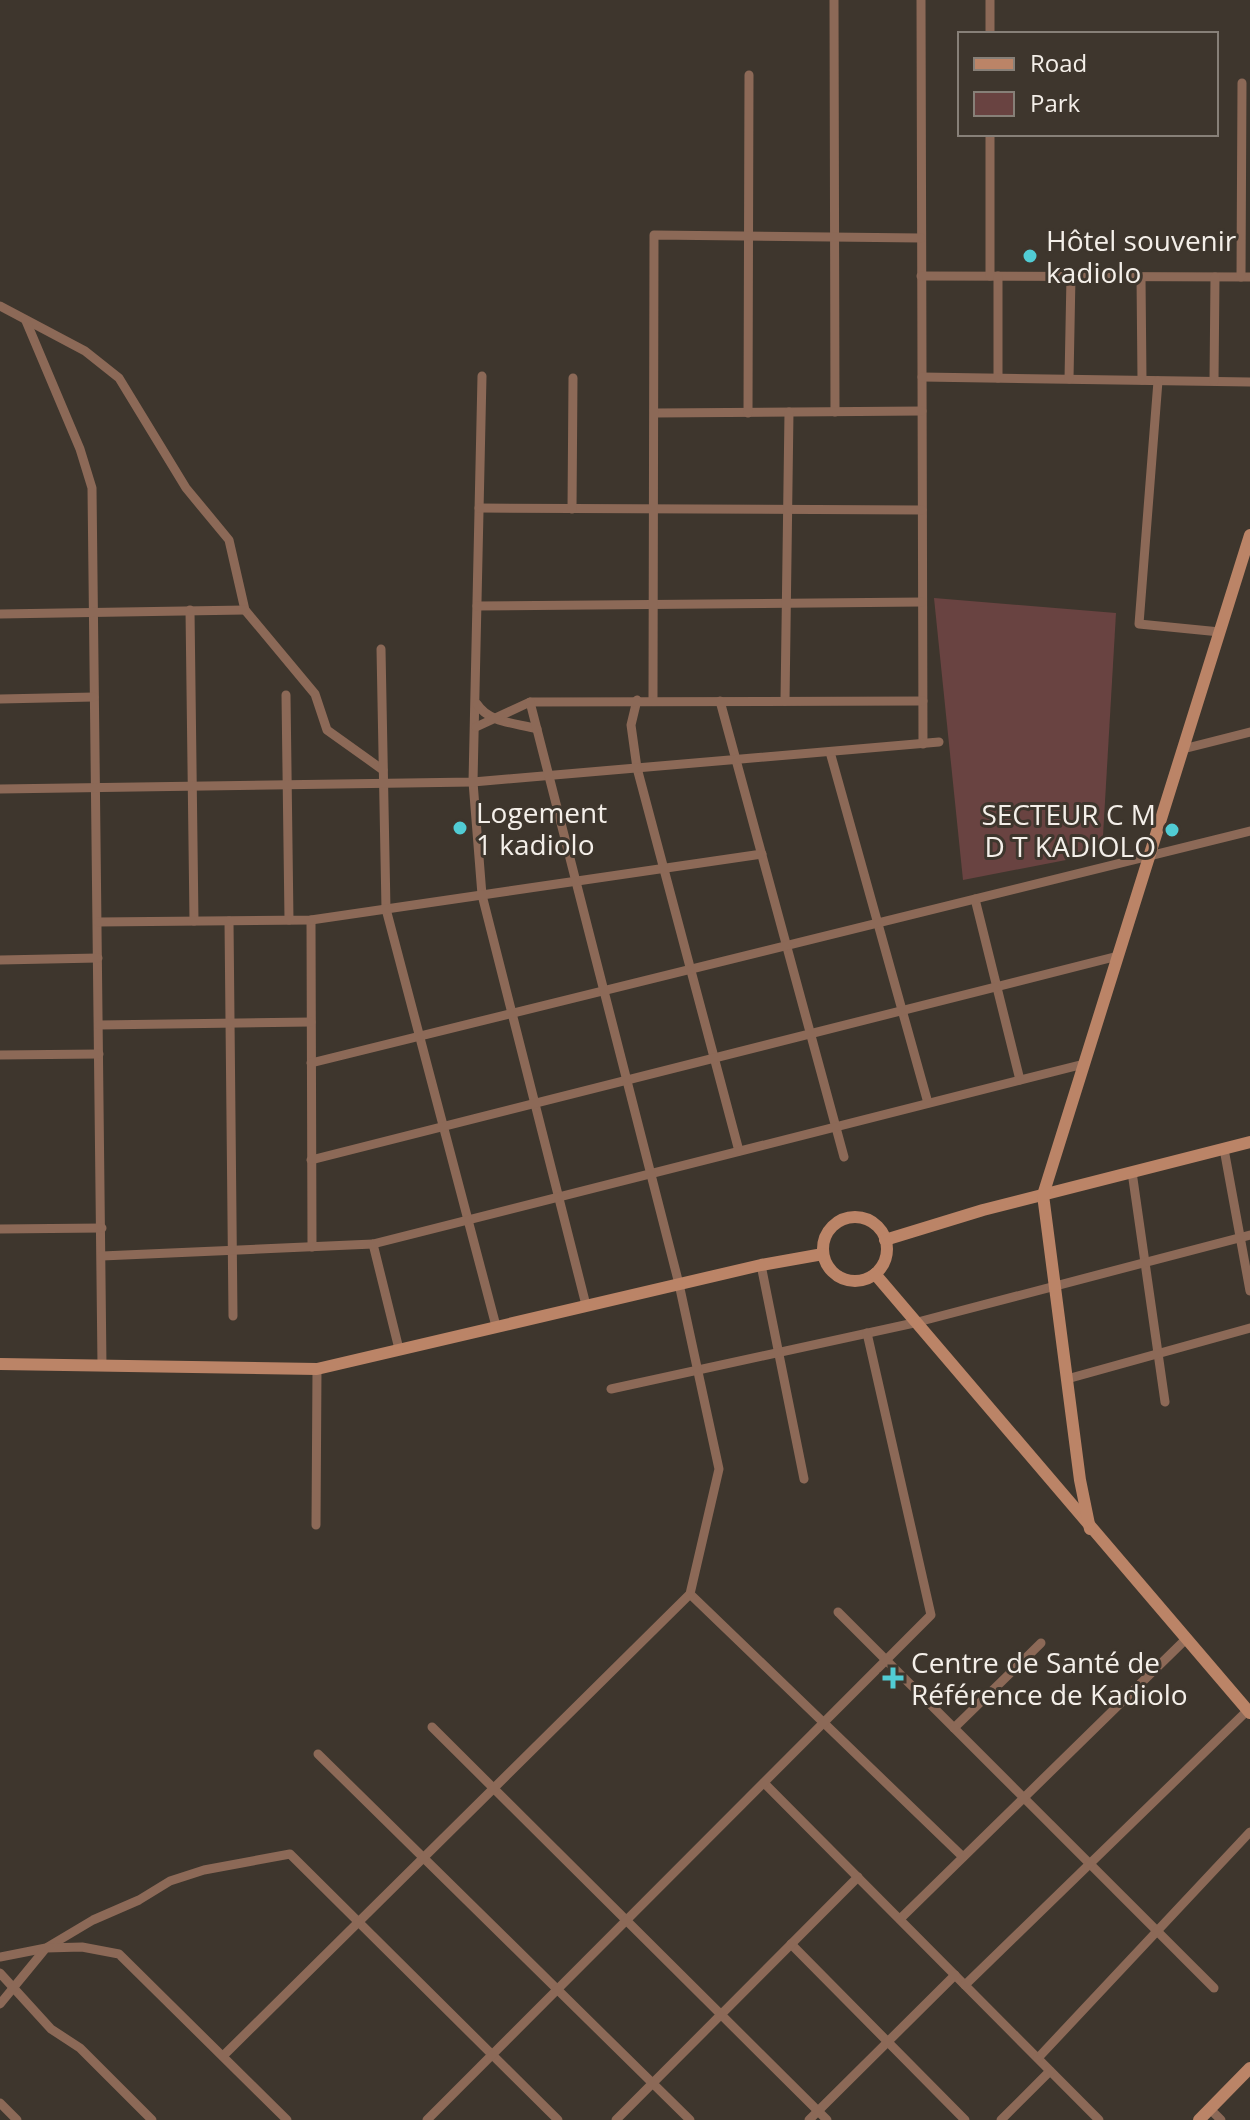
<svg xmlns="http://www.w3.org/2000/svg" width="1250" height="2120" font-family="'Open Sans',sans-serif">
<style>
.green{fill:#694341}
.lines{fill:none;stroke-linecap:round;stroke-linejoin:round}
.street{stroke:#8c6957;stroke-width:9}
.secondary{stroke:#bb8467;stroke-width:12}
.poi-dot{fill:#51ccd4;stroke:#3e362d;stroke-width:3}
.labels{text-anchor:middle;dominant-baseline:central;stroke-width:6;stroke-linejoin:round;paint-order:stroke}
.poi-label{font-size:28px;fill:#f4efe9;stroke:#3e362d;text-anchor:start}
</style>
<rect width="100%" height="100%" fill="#3e362d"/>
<polygon class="green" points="934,598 1116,613 1102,853 963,880"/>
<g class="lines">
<g class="street">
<polyline points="834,0 835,412"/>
<polyline points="921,0 923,744"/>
<polyline points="990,34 990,0"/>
<polyline points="921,276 1250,277"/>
<polyline points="990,276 990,134"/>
<polyline points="998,276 998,378"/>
<polyline points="1141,277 1142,380"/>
<polyline points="1241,277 1242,83"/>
<polyline points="0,306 85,351 119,378 186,488 229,540 245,610 315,694 327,730 383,770"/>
<polyline points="26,321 80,449 92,488 102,1366"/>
<polyline points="482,376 473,782 482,895 586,1305"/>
<polyline points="922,377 1250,382"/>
<polyline points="1069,379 1071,276"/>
<polyline points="1158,381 1139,624 1220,632"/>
<polyline points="1214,381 1215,277"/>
<polyline points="655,413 922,411"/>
<polyline points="748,413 749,75"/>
<polyline points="479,508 922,510"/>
<polyline points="572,509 573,378"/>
<polyline points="477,606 922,602"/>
<polyline points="190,610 194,921"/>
<polyline points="0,614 245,610"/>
<polyline points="381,649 386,909 496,1326"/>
<polyline points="286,695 289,920"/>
<polyline points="0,699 94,697"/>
<polyline points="637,700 631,725 637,768 739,1151"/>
<polyline points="653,700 654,235 921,238"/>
<polyline points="720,701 844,1157"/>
<polyline points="785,701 789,412"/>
<path d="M477,704C489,723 516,723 537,729"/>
<polyline points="476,727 530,702 923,701"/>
<polyline points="1183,749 1250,732"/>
<polyline points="830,752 928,1103"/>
<polyline points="0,789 473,782 939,742"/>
<polyline points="975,899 1020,1080"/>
<polyline points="311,920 312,1247"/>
<polyline points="229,921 233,1316"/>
<polyline points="98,922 311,920 762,854"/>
<polyline points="0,960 98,958"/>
<polyline points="99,1025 311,1022"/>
<polyline points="0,1055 99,1054"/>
<polyline points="311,1063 1250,831"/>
<polyline points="1224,1149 1250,1291"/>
<polyline points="311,1160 1118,956"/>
<polyline points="1132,1172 1165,1402"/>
<polyline points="0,1229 102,1228"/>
<polyline points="373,1244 399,1349"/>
<polyline points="102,1256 373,1244 1084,1064"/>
<polyline points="761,1265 804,1479"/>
<polyline points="1067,1379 1250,1328"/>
<polyline points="611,1389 914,1323 1250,1235"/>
<polyline points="316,1525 317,1369"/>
<polyline points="690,1594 963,1857"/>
<polyline points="838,1612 1214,1988"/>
<polyline points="432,1727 827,2120"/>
<polyline points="954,1728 1041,1643"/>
<polyline points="318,1754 690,2120"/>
<polyline points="764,1783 1099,2120"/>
<polyline points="900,1919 1186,1639"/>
<polyline points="791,1944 965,2120"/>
<polyline points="0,1957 46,1948 93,1920 139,1900 170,1881 204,1870 290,1854 558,2120"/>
<polyline points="0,1973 51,2029 80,2048 152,2120"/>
<polyline points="965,1985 1248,1710"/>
<polyline points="0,2004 46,1948 82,1947 119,1954 287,2120"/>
<polyline points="223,2056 690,1594 719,1469 679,1284 530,702"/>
<polyline points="1038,2058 1250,1832"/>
<polyline points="0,2103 17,2120"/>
<polyline points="1210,2109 1221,2120"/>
<polyline points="427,2120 931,1615 867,1333"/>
<polyline points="616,2120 858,1877"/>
<polyline points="809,2120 955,1975"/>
<polyline points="1001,2120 1050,2071"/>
</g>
<g class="secondary">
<circle cx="855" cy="1249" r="32"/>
<polyline points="885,1240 983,1210 1250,1142"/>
<polyline points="875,1274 1250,1713"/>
<polyline points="0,1364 317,1369 761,1265 823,1254"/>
<polyline points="1090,1529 1080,1480 1043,1195 1250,535"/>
<polyline points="1199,2120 1250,2068"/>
</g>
</g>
<g class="poi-dot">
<circle cx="1030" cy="256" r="8"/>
<circle cx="460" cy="828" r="8"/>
<circle cx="1172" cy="830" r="8"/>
<path d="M889 1666h8v8h8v8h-8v8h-8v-8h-8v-8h8z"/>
</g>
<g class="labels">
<g class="poi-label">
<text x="1046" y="240">Hôtel souvenir<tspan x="1046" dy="32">kadiolo</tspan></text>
<text x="476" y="812">Logement<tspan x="476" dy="32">1 kadiolo</tspan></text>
<text x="1156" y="814" text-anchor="end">SECTEUR C M<tspan x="1156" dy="32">D T KADIOLO</tspan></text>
<text x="911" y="1662">Centre de Santé de<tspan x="911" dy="32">Référence de Kadiolo</tspan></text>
</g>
</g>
<rect x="958" y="32" width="260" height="104" fill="#3e362d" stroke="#878078" stroke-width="2"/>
<rect x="974" y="58" width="40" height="12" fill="#bb8467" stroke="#878078" stroke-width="2"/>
<text x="1030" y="72" font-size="24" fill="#f4efe9">Road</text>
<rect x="974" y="92" width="40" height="24" fill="#694341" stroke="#878078" stroke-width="2"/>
<text x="1030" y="112" font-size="24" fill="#f4efe9">Park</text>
</svg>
